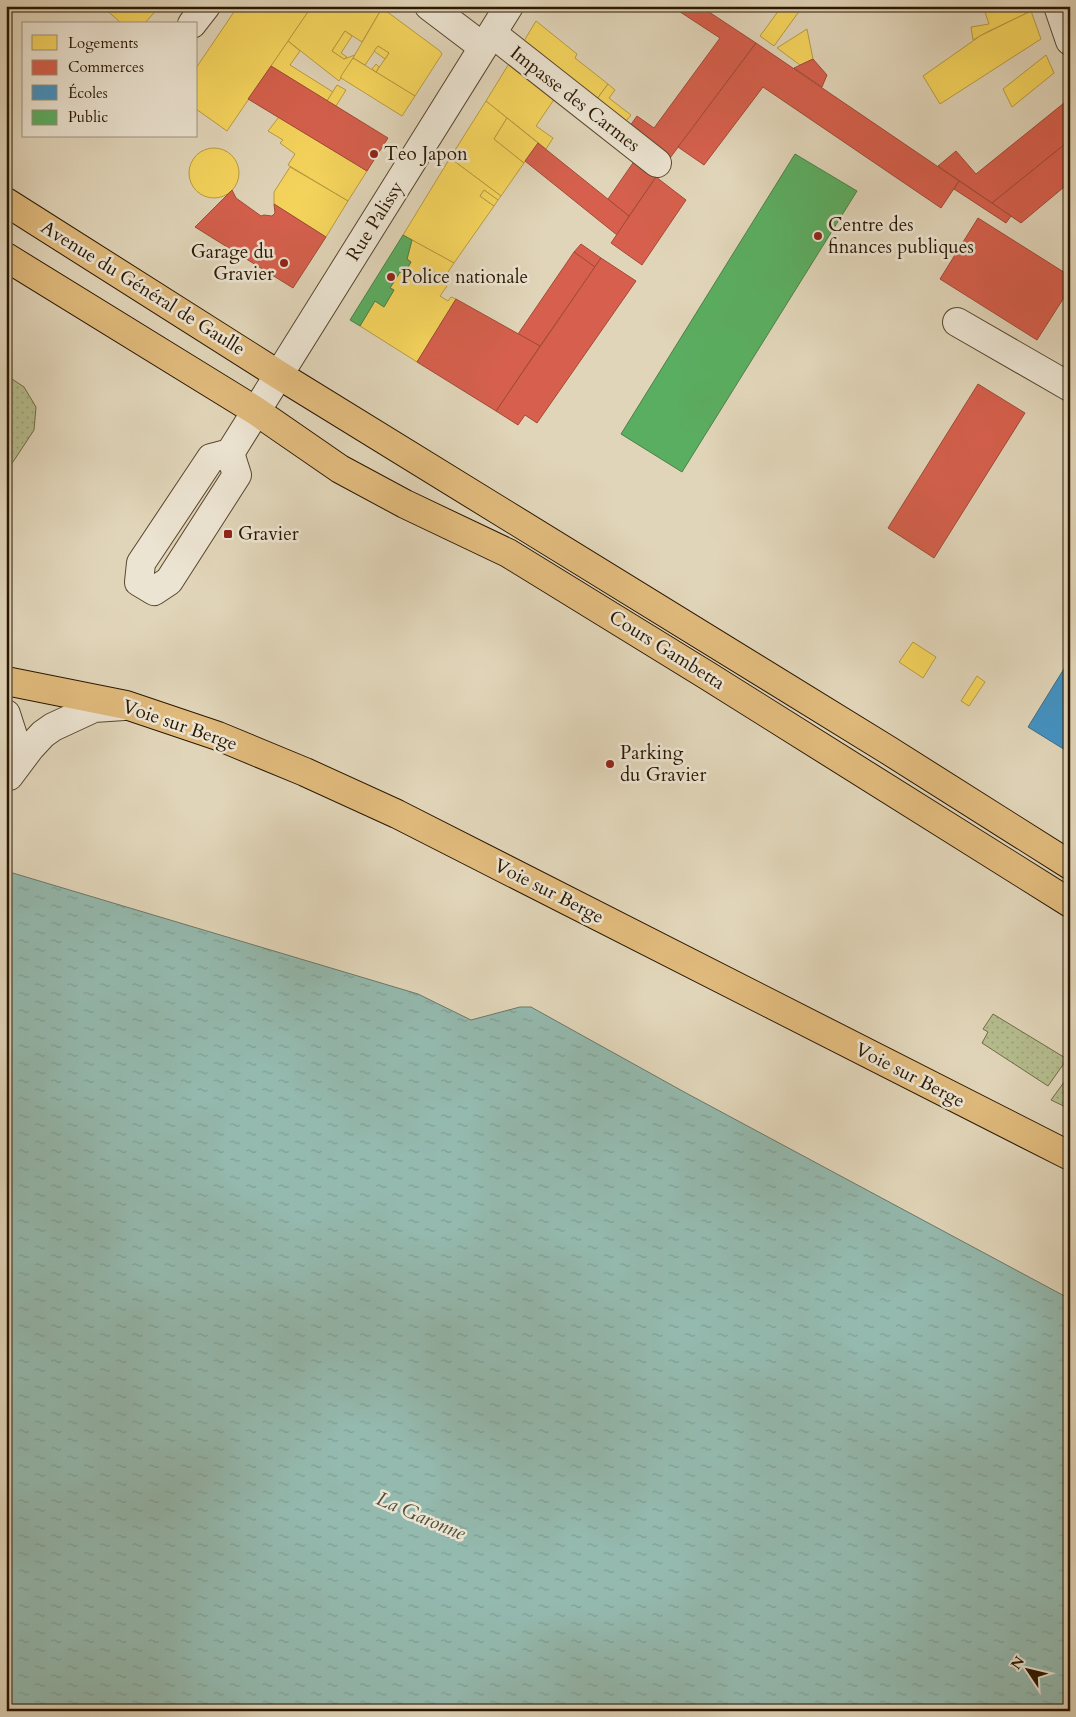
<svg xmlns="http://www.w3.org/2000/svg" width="1076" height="1717" font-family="Cardo,serif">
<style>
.grass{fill:url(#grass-dots);stroke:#706a47}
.water{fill:url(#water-ripples);stroke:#6a7868}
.homes{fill:#f6d55c;stroke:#b99c40}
.shops{fill:#d6604d;stroke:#a24a36}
.schools{fill:#4393c3;stroke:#3c6e88}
.public{fill:#5aae61;stroke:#4c8144}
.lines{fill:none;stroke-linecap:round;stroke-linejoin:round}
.minor-casing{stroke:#58462e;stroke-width:30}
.major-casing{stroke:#2a1700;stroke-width:30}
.minor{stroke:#ece4d2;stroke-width:28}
.major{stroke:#e0ba7c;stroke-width:28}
.poi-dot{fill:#8f2418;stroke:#ece4d2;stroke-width:2}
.labels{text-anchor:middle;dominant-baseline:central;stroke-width:5;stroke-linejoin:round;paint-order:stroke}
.street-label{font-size:19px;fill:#2a1700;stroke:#ece4d2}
.poi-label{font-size:19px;fill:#2a1700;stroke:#ece4d2;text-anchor:start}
.water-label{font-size:20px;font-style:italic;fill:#4f503d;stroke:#ece4d2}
</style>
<defs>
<pattern id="grass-dots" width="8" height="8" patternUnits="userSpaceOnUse" patternTransform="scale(1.25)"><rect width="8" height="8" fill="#b5bd8e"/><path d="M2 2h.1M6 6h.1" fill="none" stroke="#9ca279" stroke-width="1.8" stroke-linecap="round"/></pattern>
<pattern id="water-ripples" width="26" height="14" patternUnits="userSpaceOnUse" patternTransform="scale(1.25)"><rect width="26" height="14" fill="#94b9ae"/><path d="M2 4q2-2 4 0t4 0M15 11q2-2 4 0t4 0" fill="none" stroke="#809e94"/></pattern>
</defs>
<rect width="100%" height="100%" fill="#e1d5b9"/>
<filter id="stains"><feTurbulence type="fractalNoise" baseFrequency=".004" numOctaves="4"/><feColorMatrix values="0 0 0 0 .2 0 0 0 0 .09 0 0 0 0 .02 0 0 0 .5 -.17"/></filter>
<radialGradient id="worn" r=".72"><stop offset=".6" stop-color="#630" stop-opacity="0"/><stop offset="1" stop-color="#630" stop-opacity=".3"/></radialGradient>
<g class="grass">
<polygon points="6,375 24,387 36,407 34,430 9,468 6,469"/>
<polygon points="993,1014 1067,1059 1048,1086 982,1043 988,1032 983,1029"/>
<polygon points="1070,1074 1070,1109 1051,1100"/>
</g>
<polygon class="water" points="6,871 418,994 471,1020 520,1007 531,1007 686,1093 1070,1299 1070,1711 6,1711"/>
<g class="homes">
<polygon points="102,6 160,6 144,24 122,24"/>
<polygon points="238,6 312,6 227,131 196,109 196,68"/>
<polygon points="312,6 379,6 382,8 362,42 345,31 332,51 344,59 355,55 339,81 288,41"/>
<polygon points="782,6 803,6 774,46 760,36"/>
<polygon points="983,6 1029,6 1031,11 987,32 973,40 971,27 989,24"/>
<polygon points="382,8 440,51 442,54 415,96 376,72 389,53 378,46 365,65 353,58"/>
<polygon points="1031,11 1041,39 940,104 923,76 980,36"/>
<polygon points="536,21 577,54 575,58 608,84 594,103 521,46"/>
<polygon points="807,29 813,59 800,65 777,48"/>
<polygon points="345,31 352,36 341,53 347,57 344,59 332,51"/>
<polygon points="288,41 300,51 290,65 333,92 327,101 271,66"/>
<polygon points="378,46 389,53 385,59 374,51"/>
<polygon points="1046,55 1054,73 1012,107 1003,89"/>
<polygon points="353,58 415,96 402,116 341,78 341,76"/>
<polygon points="510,62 555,98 536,126 553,138 546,149 486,101"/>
<polygon points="376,64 379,67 376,72 372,69"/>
<polygon points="608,84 615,90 609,98 631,115 622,126 594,103"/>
<polygon points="337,85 346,90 336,106 327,101"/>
<polygon points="486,101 507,118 494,139 524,163 501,196 450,158"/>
<polygon points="279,117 367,171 348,201 288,165 295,154 280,143 283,140 268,131"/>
<polygon points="507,118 538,143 524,163 494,139"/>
<circle cx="214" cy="173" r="25"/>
<polygon points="450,158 501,196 498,200 484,190 480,196 494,206 454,263 403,235"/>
<polygon points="290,167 348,201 326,237 274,204 274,192"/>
<polygon points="484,190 498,200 494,206 480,196"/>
<polygon points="412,240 454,263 446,275 444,274 439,281 447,286 440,296 448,301 451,297 456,299 417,362 360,326 375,301 384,307 394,290 390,288 400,272 404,274 411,262 407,259"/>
<polygon points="913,642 936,657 923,678 899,662"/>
<polygon points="977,676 985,682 969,706 961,701"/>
</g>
<g class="shops">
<polygon points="671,6 700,6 756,43 667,162 627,130 637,116 654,128 720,38"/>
<polygon points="756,43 959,181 941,208 763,87 704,165 678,147"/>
<polygon points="813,59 827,75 822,87 794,68"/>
<polygon points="271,66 388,138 367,171 248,99"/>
<polygon points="1064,103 1070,111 1070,140 992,203 938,166 956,151 976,174"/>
<polygon points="1070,140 1070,182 1021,223 992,203"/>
<polygon points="538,143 629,216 617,235 525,161"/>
<polygon points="635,160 656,177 629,216 608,199"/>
<polygon points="656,177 686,200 642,265 611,243"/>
<polygon points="959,181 1011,216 1006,223 954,189"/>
<polygon points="232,190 236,198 261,216 264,215 272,216 275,213 274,204 326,237 293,288 195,227"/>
<polygon points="978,218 1070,276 1070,288 1037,340 940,279"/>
<polygon points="581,244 601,258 595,267 574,252"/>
<polygon points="574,252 595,267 540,346 518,334"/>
<polygon points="601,258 636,281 537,423 525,415 518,425 496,411"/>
<polygon points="456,299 540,346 496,411 417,362"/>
<polygon points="978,384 1025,413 934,558 888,528"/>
</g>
<polygon class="schools" points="1070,659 1070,753 1028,727"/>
<g class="public">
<polygon points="795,154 857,191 682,472 621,434"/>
<polygon points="403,235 412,240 407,259 411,262 404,274 400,272 390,288 394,290 384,307 375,301 360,326 350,320"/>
</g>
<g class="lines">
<g class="minor-casing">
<g id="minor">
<polyline points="429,6 483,47"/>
<polyline points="1058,6 1070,41"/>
<polyline points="192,24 206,6"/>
<polyline points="493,34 657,163"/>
<polyline points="957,322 1070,387"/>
<polyline points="230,453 509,6"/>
<polygon points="230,453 237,475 169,581 154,591 139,582 141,563 211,458"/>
<polyline points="6,714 16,745 10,772"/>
<polyline points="9,776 30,748 43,734 53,727 94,708 124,706"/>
</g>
</g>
<g class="major-casing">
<g id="major">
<polyline points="6,202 279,375 888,750 1070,865"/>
<polyline points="6,257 256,411 340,469 405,504 508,553 708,676 1070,903"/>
<polyline points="6,681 126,705 218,736 305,772 397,814 1070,1156"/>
</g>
</g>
<use href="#minor" class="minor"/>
<use href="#major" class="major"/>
</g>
<g class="poi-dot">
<circle cx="374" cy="154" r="5"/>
<circle cx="818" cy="236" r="5"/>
<circle cx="284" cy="263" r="5"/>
<circle cx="391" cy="277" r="5"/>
<rect x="223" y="529" width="10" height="10" rx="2.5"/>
<circle cx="610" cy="764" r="5"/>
</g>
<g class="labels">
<g class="street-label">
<text transform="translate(575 99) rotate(38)">Impasse des Carmes</text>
<text transform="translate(375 221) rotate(-58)">Rue Palissy</text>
<text transform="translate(143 288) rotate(32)">Avenue du Général de Gaulle</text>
<text transform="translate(667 650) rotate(32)">Cours Gambetta</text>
<text transform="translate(180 725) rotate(19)">Voie sur Berge</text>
<text transform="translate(549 891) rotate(27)">Voie sur Berge</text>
<text transform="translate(910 1075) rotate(27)">Voie sur Berge</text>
</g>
<g class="poi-label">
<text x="384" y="154">Teo Japon</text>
<text x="828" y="225">Centre des<tspan x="828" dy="22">finances publiques</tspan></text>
<text x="274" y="252" text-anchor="end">Garage du<tspan x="274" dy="22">Gravier</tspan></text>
<text x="401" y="277">Police nationale</text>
<text x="238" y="534">Gravier</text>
<text x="620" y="753">Parking<tspan x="620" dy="22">du Gravier</tspan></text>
</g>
<g class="water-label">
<text transform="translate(421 1516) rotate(23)">La Garonne</text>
</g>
</g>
<rect width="1076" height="1717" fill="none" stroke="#e1d5b9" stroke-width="25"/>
<rect x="8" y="8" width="1061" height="1702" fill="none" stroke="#2a1700" stroke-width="2.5"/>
<rect x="12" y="12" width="1051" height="1692" fill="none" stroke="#2a1700"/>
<rect x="22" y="22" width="175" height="115" fill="#ece4d2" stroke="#9e927e"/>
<rect x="32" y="35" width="25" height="15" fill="#f6d55c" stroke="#9e927e"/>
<text x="68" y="48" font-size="15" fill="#2a1700">Logements</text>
<rect x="32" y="60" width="25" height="15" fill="#d6604d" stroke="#9e927e"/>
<text x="68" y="72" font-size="15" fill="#2a1700">Commerces</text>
<rect x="32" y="85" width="25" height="15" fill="#4393c3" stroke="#9e927e"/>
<text x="68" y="98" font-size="15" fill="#2a1700">Écoles</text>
<rect x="32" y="110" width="25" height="15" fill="#5aae61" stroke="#9e927e"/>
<text x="68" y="122" font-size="15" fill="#2a1700">Public</text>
<g transform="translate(1028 1670) rotate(305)" stroke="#ece4d2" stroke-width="4" paint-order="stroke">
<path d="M0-4L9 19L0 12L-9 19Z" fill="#2a1700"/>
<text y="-8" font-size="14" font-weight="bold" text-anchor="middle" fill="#2a1700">N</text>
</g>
<rect width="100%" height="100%" filter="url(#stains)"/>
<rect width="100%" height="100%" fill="url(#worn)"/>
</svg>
